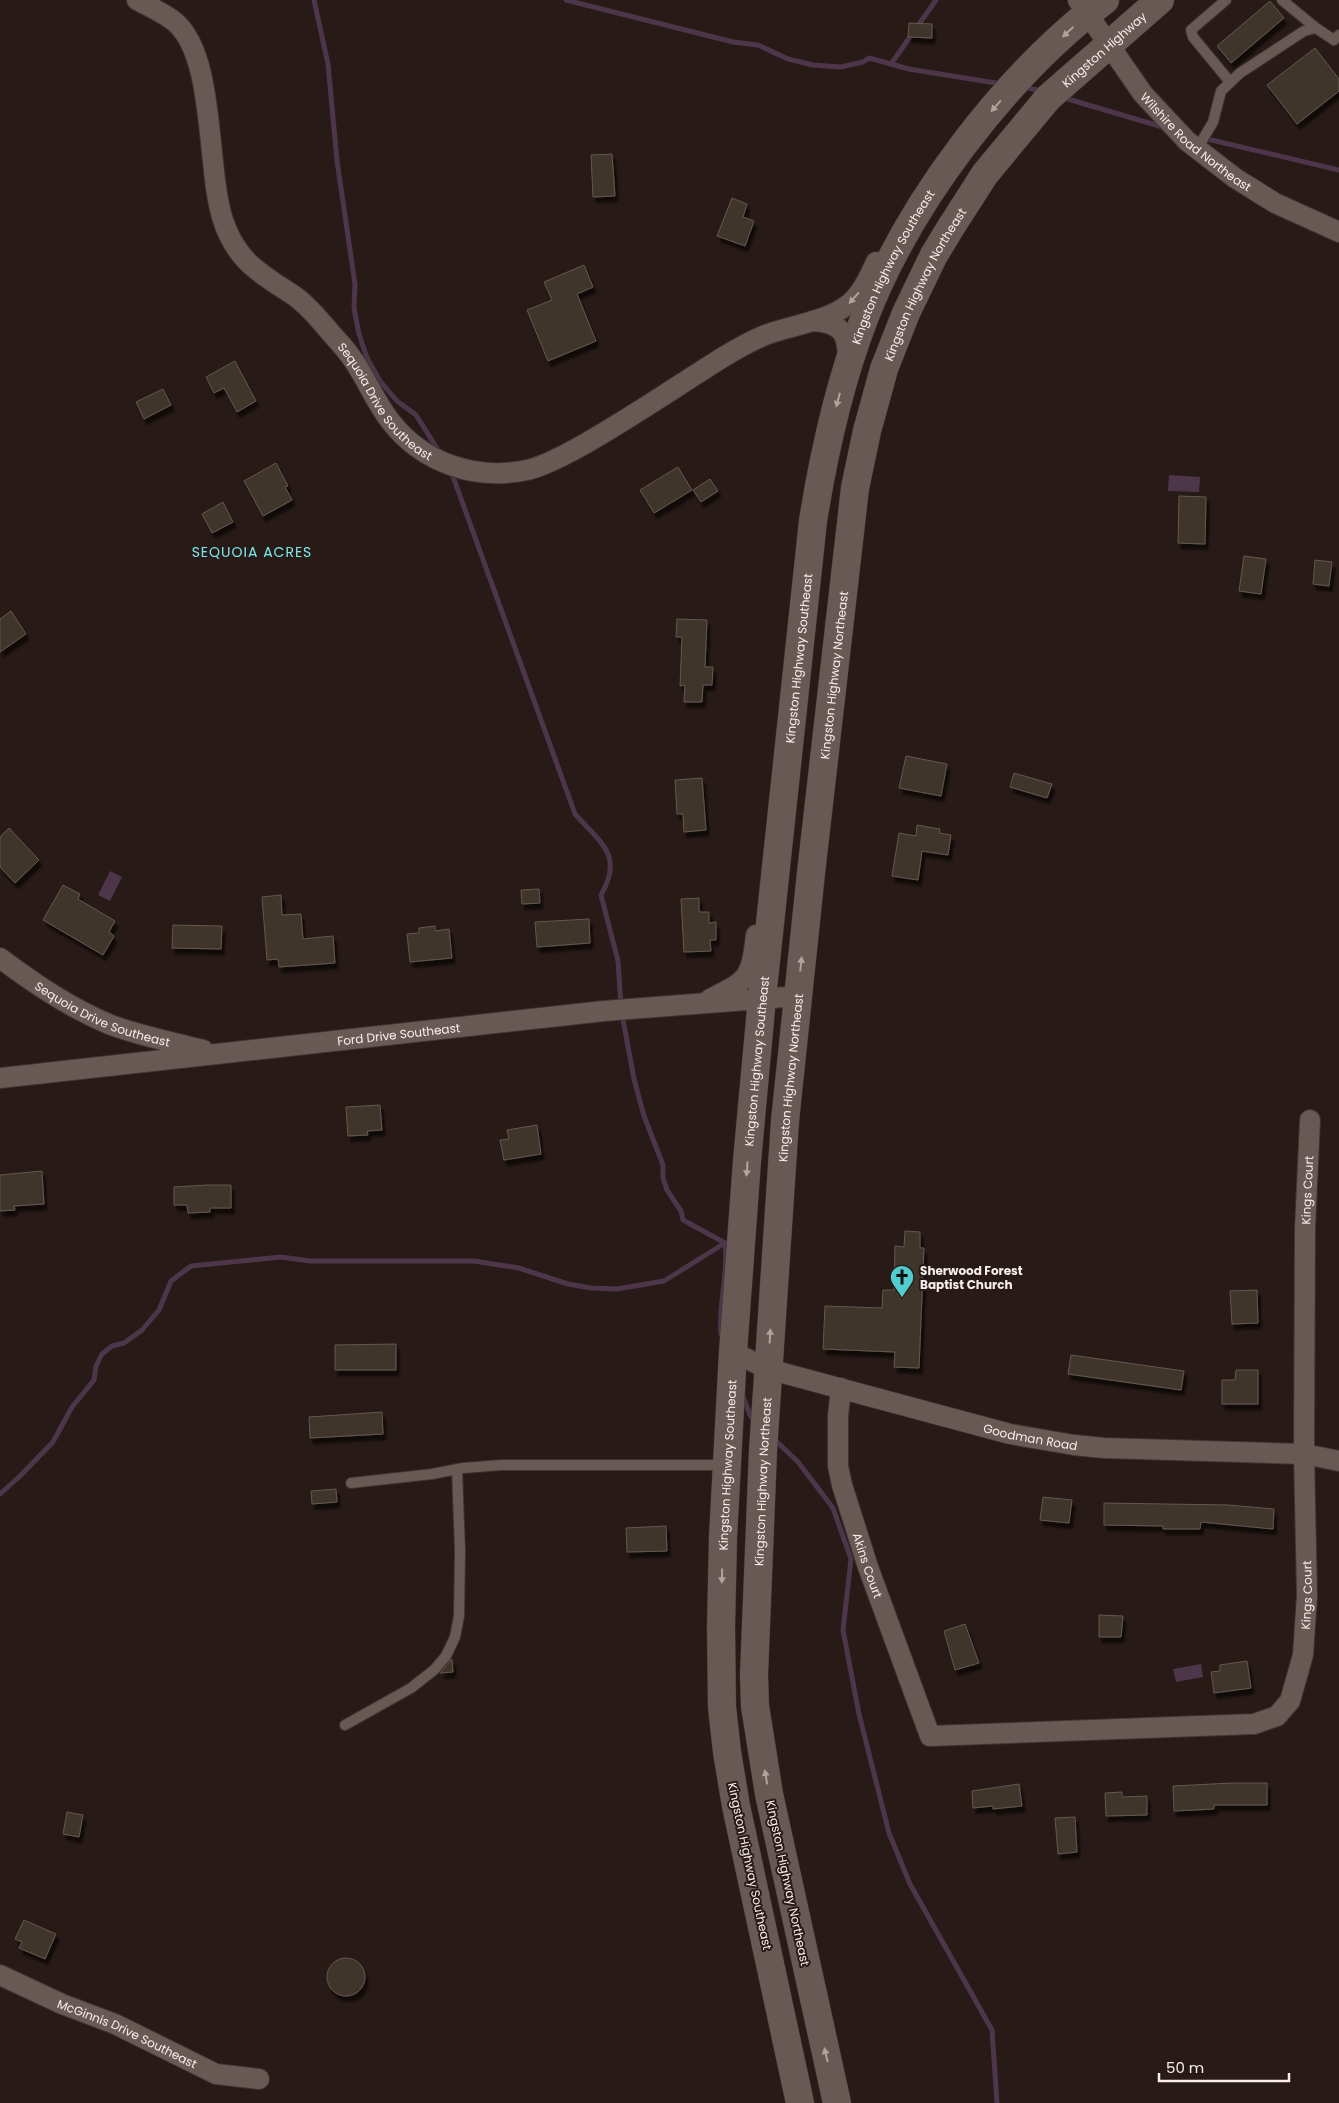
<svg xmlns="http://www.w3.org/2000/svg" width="1339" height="2103" font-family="Poppins,sans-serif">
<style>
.water{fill:#4d364a}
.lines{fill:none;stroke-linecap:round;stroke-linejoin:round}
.stream{stroke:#4d364a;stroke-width:5}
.building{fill:#3f352c;stroke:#63594e;filter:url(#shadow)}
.lane-casing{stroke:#3d3432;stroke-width:12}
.street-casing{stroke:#3d3432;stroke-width:22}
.secondary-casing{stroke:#3d3432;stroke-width:29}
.lane{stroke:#685955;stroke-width:10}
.street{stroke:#685955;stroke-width:20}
.secondary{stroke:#685955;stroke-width:28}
.oneway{fill:#b0a4a0}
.labels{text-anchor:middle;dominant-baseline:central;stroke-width:4;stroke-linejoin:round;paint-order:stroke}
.street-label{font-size:12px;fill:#f7eeeb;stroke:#271a17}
.poi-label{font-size:12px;font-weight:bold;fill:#f7eeeb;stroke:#271a17;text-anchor:start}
.neighbourhood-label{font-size:14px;letter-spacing:1px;fill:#7be7ea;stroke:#271a17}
</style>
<defs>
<filter id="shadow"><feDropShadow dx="3" dy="5.5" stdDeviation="1" flood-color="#0009"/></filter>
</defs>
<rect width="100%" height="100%" fill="#271a17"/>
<g class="water">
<polygon points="1169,475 1200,477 1199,492 1168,491"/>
<polygon points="110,871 122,877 110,901 98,895"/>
<polygon points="1201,1664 1203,1677 1176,1682 1173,1669"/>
</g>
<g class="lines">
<g class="stream">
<polyline points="314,0 328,64 337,161 355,284 354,308 359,334 367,358 380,381 397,401 416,415 440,453"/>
<polyline points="566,0 733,42 758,45 788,59 813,65 841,67 863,62 869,58 909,69 1002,84"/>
<polyline points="891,64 936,0"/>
<polyline points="1023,87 1042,91"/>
<polyline points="1061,97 1166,128"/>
<polyline points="1203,138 1339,170"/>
<path d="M451,471L575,814C601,843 624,856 601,895L618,961L621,1006"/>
<polyline points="622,1014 634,1079 644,1116 663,1165 663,1178 667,1190 681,1211 683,1220 725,1243"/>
<path d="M721,1334C718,1304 729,1271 725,1243"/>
<polyline points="742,1394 750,1415 756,1422"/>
<polyline points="773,1438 798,1462 833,1508 851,1559 843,1630 859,1714 889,1833 910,1884 992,2030 997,2103"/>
<polyline points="0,1494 20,1476 53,1442 72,1407 94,1380 96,1366 102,1354 112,1346 124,1343 142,1330 159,1310 171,1281 191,1266 281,1257 310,1261 474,1261 519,1268 568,1284 591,1288 617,1289 664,1281 725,1243"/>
</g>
</g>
<g class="building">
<polygon points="1270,1 1284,18 1231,63 1217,46"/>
<polygon points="909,23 932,24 932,38 908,37"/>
<polygon points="1315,48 1339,79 1339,91 1297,124 1267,85"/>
<polygon points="612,154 615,196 593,197 591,155"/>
<polygon points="732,198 747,204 743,217 754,221 745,246 717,236"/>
<polygon points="584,265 593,287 577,294 596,341 548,361 527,310 552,300 544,282"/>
<polygon points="235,361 256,401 237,412 224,388 214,393 206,377"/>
<polygon points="163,389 171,405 144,419 136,402"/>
<polygon points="276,463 288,486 285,487 292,500 263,516 244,481"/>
<polygon points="678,467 692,490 654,513 640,490"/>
<polygon points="710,479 718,491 701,502 693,490"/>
<polygon points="1179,496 1206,497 1205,544 1178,543"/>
<polygon points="223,502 233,522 212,533 202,514"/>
<polygon points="1244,556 1266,559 1261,594 1239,591"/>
<polygon points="1315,560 1332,562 1329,586 1313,584"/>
<polygon points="11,611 26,634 0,652 0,619"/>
<polygon points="677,619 707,620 705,667 713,667 712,685 703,685 702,702 684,702 685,685 680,686 682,637 676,637"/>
<polygon points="906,756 947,764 941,796 899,788"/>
<polygon points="1014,773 1052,784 1047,798 1010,787"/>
<polygon points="702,778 706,830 684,832 683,814 677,814 675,780"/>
<polygon points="917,825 940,829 939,833 951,835 948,855 922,851 918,880 892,876 899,833 916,836"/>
<polygon points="9,828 39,860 15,883 0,867 0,837"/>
<polygon points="63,885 80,894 78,899 115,921 109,932 114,936 103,955 43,920"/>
<polygon points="539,889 540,903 522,904 521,890"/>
<polygon points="281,895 282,915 301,914 303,939 333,936 335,963 279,967 278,959 267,960 262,897"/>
<polygon points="699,898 699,912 709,912 709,923 716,922 716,940 710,940 711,951 684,952 681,899"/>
<polygon points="589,919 590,943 537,947 535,922"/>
<polygon points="173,925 222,926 221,949 172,948"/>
<polygon points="435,926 435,931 449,929 452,958 410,962 407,934 419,933 419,928"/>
<polygon points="380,1105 382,1130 367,1131 368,1135 348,1136 346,1107"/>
<polygon points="537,1125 541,1154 504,1160 500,1140 509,1139 507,1130"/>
<polygon points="42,1171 44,1204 14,1206 15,1210 0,1211 0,1175"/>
<polygon points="207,1185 231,1185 231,1208 210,1208 210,1212 188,1213 187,1205 174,1205 174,1187"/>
<polygon points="905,1231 920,1232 920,1248 924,1248 919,1368 894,1367 895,1352 823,1349 825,1306 882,1308 883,1290 894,1290 895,1246 904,1247"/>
<polygon points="1257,1290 1258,1323 1232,1324 1230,1291"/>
<polygon points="396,1344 396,1370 335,1370 335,1345"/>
<polygon points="1071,1355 1184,1371 1181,1390 1068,1374"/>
<polygon points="1236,1370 1258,1370 1258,1404 1222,1404 1222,1380 1235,1380"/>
<polygon points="382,1412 383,1434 310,1438 309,1417"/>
<polygon points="336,1489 337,1502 312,1504 311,1491"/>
<polygon points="1043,1497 1072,1500 1069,1523 1040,1520"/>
<polygon points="1104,1503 1228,1505 1274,1509 1273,1529 1201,1522 1200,1529 1163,1529 1163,1526 1104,1525"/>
<polygon points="666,1526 667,1551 627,1552 626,1528"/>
<polygon points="1099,1615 1123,1616 1121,1637 1099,1637"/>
<polygon points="965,1624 979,1663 955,1670 944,1631"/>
<polygon points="452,1659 453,1672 440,1673 451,1660"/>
<polygon points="1247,1661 1251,1688 1214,1693 1211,1672 1220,1671 1220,1665"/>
<polygon points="1232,1783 1267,1783 1267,1805 1214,1805 1214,1809 1174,1811 1173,1786"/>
<polygon points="1019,1784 1022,1806 993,1809 993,1806 973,1808 972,1791"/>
<polygon points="1122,1792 1122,1797 1147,1796 1147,1815 1106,1816 1105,1793"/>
<polygon points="67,1812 83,1815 79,1837 63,1834"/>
<polygon points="1075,1817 1077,1852 1058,1854 1055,1818"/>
<polygon points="24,1920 56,1934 45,1959 19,1948 22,1942 15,1939"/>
<circle cx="346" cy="1977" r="19"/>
</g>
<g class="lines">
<g class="lane-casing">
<g id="lane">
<polyline points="1226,0 1191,30 1193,37 1230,82"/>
<polyline points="1282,0 1316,28"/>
<polyline points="1197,149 1213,122 1221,91 1240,73 1304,31 1316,28 1334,40 1339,35"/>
<polyline points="351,1483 432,1474 463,1468 502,1465 726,1465"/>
<polyline points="345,1725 411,1688 434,1670 446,1656 455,1637 459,1616 460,1551 457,1469"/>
</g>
</g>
<g class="street-casing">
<g id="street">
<path id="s1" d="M137,0C150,7 164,13 175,22C216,57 206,169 223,220C237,263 262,274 296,297C308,306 320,320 330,332C337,340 345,348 351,357C366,377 375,402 391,422C423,463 476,481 527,470C542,467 558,458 572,451C618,426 662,396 706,368C726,355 747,342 768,334C793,325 829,321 850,303C862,293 869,277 876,262"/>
<path id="s2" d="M1078,0L1143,94L1187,141L1235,178L1275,203L1339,232"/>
<path d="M813,321C842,323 848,333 848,361"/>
<path id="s3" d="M0,958C35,984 70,1008 111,1025C140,1036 173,1042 203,1050"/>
<path d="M710,999C748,980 751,979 756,935"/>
<path id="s4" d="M0,1078L604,1011L798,996"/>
<path id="s5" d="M733,1352L768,1369L1010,1434L1074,1445L1104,1448L1304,1454L1339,1461"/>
<path id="s6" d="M841,1388L838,1416V1466L842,1485L868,1567L930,1736L1254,1724L1277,1716L1290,1701L1303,1655L1307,1596L1304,1454L1305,1228L1310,1120"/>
<path id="s7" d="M0,1975L62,2004L115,2024L216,2074L259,2079"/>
</g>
</g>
<g class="secondary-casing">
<g id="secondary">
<path id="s8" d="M800,2103L736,1806L727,1752L722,1707L721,1627L723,1537L733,1352L747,1161L762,998L813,521C824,452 839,384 864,319C909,202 1005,76 1105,0"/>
<path id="s9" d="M837,2103L769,1794L755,1706L754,1675L763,1451L785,1121L811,873L855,488L867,431L884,369L906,313L934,255L951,227L985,174L1048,98L1160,0"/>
</g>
</g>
<use href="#lane" class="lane"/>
<use href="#street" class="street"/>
<use href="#secondary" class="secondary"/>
</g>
<defs><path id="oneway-solid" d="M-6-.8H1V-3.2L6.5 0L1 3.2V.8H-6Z" transform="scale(1.25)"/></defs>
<g class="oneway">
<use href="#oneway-solid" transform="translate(1068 32) rotate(137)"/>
<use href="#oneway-solid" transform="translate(996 106) rotate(131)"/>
<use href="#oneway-solid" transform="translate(854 298) rotate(132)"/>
<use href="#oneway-solid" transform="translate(838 400) rotate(105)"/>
<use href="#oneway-solid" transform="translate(801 964) rotate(-84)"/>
<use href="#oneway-solid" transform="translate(747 1169) rotate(94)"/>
<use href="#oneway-solid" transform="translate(770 1336) rotate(-87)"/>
<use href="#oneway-solid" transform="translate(722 1576) rotate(91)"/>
<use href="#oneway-solid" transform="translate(766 1777) rotate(-99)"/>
<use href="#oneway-solid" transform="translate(826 2055) rotate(-103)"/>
</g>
<defs>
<g id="church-pin" transform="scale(1.25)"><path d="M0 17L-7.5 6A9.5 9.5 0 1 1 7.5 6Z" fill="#52cdcf" stroke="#271a17"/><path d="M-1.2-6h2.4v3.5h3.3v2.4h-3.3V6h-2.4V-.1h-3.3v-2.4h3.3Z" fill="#111"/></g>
</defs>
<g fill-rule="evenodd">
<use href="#church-pin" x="902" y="1277"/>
</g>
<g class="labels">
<g class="street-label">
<text stroke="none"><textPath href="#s9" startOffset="2144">Kingston Highway</textPath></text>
<text stroke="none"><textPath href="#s2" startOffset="186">Wilshire Road Northeast</textPath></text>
<text stroke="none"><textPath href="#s8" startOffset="1862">Kingston Highway Southeast</textPath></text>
<text stroke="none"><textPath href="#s9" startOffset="1845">Kingston Highway Northeast</textPath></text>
<text stroke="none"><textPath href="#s1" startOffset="498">Sequoia Drive Southeast</textPath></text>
<text stroke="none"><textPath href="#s8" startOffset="1456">Kingston Highway Southeast</textPath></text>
<text stroke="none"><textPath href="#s9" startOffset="1440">Kingston Highway Northeast</textPath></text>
<text stroke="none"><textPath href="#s3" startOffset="118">Sequoia Drive Southeast</textPath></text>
<text stroke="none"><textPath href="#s4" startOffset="401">Ford Drive Southeast</textPath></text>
<text stroke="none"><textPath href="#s8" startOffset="1051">Kingston Highway Southeast</textPath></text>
<text stroke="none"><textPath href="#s9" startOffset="1035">Kingston Highway Northeast</textPath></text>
<text stroke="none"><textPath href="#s6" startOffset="1245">Kings Court</textPath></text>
<text stroke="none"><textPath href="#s5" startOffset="310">Goodman Road</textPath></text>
<text stroke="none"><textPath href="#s8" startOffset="646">Kingston Highway Southeast</textPath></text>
<text stroke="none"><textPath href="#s9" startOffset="630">Kingston Highway Northeast</textPath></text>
<text stroke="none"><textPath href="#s6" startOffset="182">Akins Court</textPath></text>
<text stroke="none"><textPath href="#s6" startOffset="840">Kings Court</textPath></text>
<text transform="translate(750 1866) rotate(78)">Kingston Highway Southeast</text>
<text transform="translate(788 1883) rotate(78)">Kingston Highway Northeast</text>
<text stroke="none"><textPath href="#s7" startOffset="140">McGinnis Drive Southeast</textPath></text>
</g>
<g class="poi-label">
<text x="920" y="1270">Sherwood Forest<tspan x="920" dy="14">Baptist Church</tspan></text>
</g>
<g class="neighbourhood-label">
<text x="252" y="552">SEQUOIA ACRES</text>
</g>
</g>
<path d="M1159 2073v8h130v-8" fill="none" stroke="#f7eeeb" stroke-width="2.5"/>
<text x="1166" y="2073" font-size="15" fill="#f7eeeb" stroke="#271a17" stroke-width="4" paint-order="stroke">50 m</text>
</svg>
